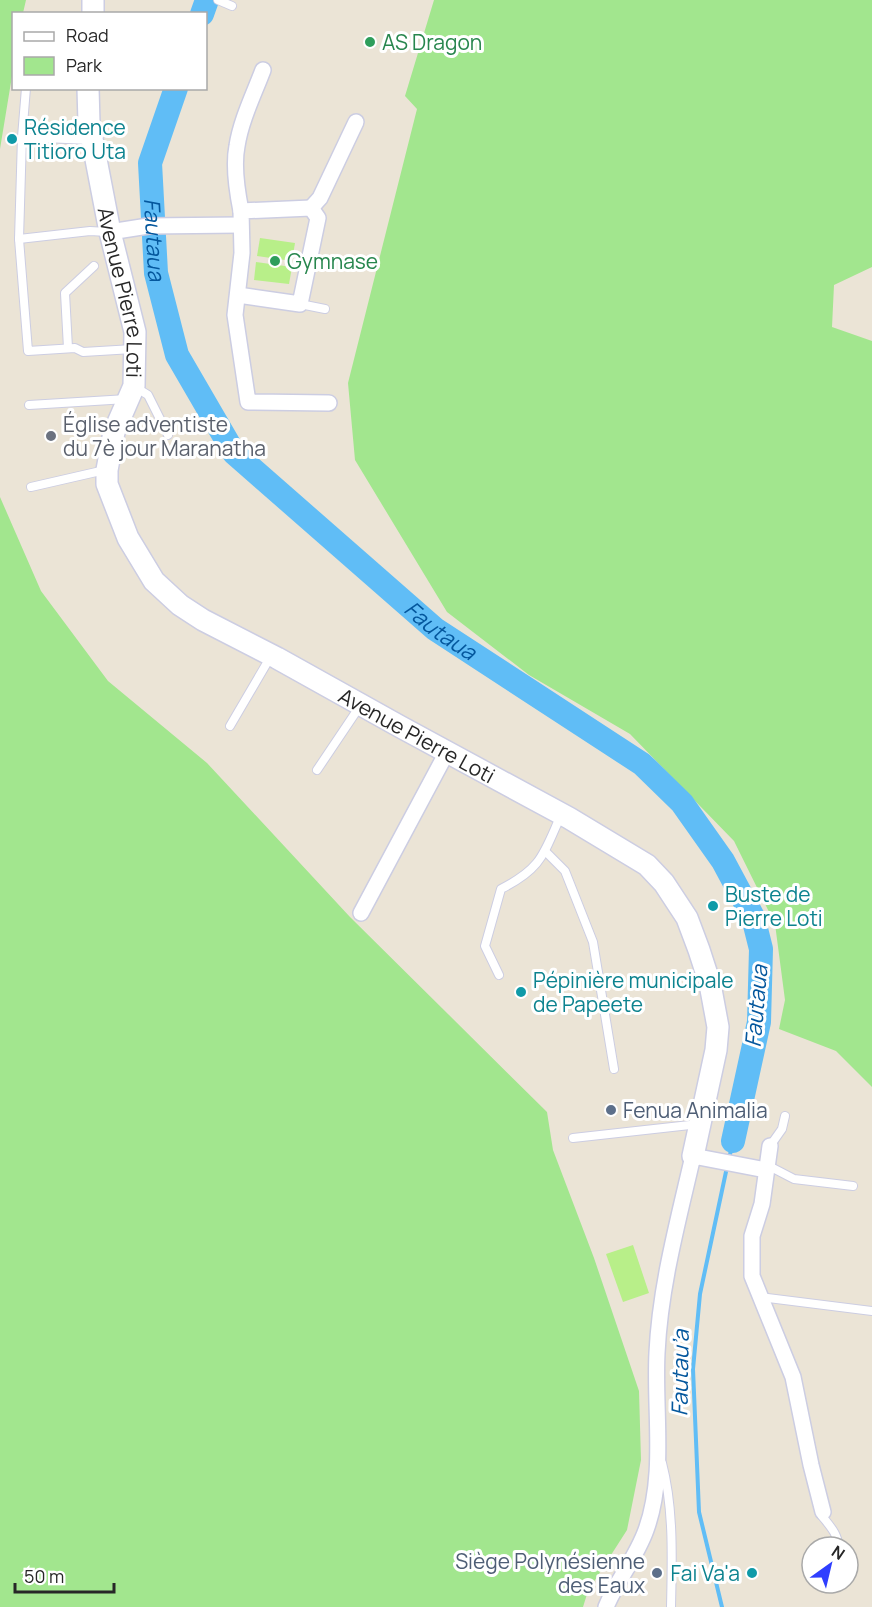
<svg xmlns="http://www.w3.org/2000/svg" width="872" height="1607" font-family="Manrope,sans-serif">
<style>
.green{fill:#a2e68e}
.pitch{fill:#b8ef89}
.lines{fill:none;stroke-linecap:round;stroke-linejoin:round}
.stream{stroke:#60bdf6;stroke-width:4}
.river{stroke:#60bdf6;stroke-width:24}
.lane-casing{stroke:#cccde2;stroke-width:10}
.street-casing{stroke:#cccde2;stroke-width:18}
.secondary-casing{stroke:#cccde2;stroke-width:24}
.lane{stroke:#fff;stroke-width:8}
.street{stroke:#fff;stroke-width:15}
.secondary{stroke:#fff;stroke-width:21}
.leisure-dot{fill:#2e9e5b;stroke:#fff;stroke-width:2}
.culture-dot{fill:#0f9aa8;stroke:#fff;stroke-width:2}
.worship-dot{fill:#6b7280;stroke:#fff;stroke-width:2}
.service-dot{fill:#5c6f8a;stroke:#fff;stroke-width:2}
.labels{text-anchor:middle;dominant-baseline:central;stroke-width:6;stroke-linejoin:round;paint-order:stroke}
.leisure-label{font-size:21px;fill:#27864d;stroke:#fff;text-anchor:start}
.culture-label{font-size:21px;fill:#0d838f;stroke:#fff;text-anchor:start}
.street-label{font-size:21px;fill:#272727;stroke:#fff}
.worship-label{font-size:21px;fill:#5b616d;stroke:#fff;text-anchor:start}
.service-label{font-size:21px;fill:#4e5e75;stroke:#fff;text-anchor:start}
.water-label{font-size:22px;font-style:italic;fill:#04579d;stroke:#fff}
</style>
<rect width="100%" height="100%" fill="#ebe4d6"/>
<g class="green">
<polygon points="0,0 26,0 23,13 14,14 13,70 0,149"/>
<polygon points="434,0 872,0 872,267 834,285 832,327 872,341 872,1087 836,1051 779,1029 785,1000 775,924 734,841 630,734 529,675 447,612 355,460 348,383 417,109 405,96"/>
<polygon points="0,497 41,591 108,681 207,763 350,917 547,1112 553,1150 594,1258 639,1391 641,1460 627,1530 588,1591 583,1607 0,1607"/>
</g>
<g class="pitch">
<polygon points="260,238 295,243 292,261 257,256"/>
<polygon points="256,262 292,267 289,284 254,280"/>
<polygon points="633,1245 649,1293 623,1302 606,1254"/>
</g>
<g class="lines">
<g class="stream">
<polyline points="729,1159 733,1141"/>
<polyline points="722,1607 699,1512 693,1369 700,1294 727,1167"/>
</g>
<g class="river">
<polyline points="202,14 207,0"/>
<path id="s1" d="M176,88L150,163L156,273L177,355L234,453L435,629L642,764L682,803L723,861L753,917L761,949L759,1022L733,1141"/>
</g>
<g class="lane-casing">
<g id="lane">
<polyline points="218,0 232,6"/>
<polyline points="26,88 22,137 89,140"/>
<polyline points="22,137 19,239 28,351 75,348 83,352 133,349"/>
<polyline points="19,239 90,231 107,232"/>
<polyline points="300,304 325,309"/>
<polyline points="68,348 65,293 94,266"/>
<polyline points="135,387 148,395 168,435"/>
<polyline points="29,405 127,399"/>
<polyline points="31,487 105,470"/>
<polyline points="230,726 271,656"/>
<polyline points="317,770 360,706"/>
<polyline points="545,851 565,871 593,942 614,1069"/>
<path d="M499,975L485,946L501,889C542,868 543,855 561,815"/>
<polyline points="573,1138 699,1124"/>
<polyline points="770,1146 782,1129 785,1116"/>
<polyline points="767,1165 794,1179 853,1186"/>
<polyline points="760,1297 872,1311"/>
<path d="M662,1463C674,1509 672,1560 671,1607"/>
<path d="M823,1512L822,1516C829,1525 839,1535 838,1547"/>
<polyline points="810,1575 812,1574"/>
</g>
</g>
<g class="street-casing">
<g id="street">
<polyline points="311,208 320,198 356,122"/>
<path d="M241,211C237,191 233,166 237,146C241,120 254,94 263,70"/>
<polyline points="110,232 148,226 240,225"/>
<polyline points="238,295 300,304 318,218 311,208 241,211 242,253 235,315 248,402 329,403"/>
<polyline points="361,913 447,752"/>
<polyline points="770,1146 762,1204 752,1236 752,1276 793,1377 811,1465 823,1512"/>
<path d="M606,1607C617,1580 636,1558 646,1530C666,1475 654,1411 657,1353C660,1287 678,1221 693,1156L766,1170"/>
</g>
</g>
<g class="secondary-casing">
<g id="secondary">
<polyline points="93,14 93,0"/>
<path id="s2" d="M88,88L89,123L110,232L135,332L134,386L114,432L107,470V484L128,538L154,581L180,605L203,620L277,658L399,726L569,818L647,865L664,883L687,918L699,950L710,984L718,1027L716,1050L693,1156"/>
</g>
</g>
<use href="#lane" class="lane"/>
<use href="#street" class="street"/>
<use href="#secondary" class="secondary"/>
</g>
<g class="leisure-dot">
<circle cx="370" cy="42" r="6"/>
<circle cx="275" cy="261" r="6"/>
</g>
<g class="culture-dot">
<circle cx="12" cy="139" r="6"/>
<circle cx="713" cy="906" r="6"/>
<circle cx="521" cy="992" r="6"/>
<circle cx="752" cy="1573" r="6"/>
</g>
<circle class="worship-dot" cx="51" cy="436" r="6"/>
<g class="service-dot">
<circle cx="611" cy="1110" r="6"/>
<circle cx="657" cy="1573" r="6"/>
</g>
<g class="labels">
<g class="leisure-label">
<text x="382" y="42">AS Dragon</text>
<text x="287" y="261">Gymnase</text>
</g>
<g class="culture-label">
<text x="24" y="127">Résidence<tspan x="24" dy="24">Titioro Uta</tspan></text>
<text x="725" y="894">Buste de<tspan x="725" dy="24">Pierre Loti</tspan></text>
<text x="533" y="980">Pépinière municipale<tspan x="533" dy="24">de Papeete</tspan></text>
<text x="740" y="1573" text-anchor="end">Fai Va'a</text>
</g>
<g class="street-label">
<text stroke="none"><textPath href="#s2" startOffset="208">Avenue Pierre Loti</textPath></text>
<text stroke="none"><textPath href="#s2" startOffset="820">Avenue Pierre Loti</textPath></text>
</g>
<g class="worship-label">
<text x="63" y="424">Église adventiste<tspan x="63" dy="24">du 7è jour Maranatha</tspan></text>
</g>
<g class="service-label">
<text x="623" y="1110">Fenua Animalia</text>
<text x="645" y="1561" text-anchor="end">Siège Polynésienne<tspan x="645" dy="24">des Eaux</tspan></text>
</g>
<g class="water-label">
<text stroke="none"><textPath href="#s1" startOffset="156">Fautaua</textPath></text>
<text stroke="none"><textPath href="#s1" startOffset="660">Fautaua</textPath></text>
<text transform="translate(756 1006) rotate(-85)">Fautaua</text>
<text transform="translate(680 1373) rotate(-89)">Fautau’a</text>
</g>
</g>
<rect x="12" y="12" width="195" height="78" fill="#ffffff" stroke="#a9a9a9" stroke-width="1.5"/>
<rect x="24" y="32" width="30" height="9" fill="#ffffff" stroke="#a9a9a9" stroke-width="1.5"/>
<text x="66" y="42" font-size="18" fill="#272727">Road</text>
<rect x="24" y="57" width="30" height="18" fill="#a2e68e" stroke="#a9a9a9" stroke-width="1.5"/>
<text x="66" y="72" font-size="18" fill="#272727">Park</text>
<g transform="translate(830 1565) rotate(34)"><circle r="28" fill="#ffffff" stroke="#a9a9a9" stroke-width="1.5"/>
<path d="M0-4.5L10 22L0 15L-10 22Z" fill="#2f3fff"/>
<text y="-9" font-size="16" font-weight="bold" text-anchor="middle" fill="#272727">N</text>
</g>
<path d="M15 1583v9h99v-9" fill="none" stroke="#272727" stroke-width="3"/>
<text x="24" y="1583" font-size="18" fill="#272727" stroke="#ffffff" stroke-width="4.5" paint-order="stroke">50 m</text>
</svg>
